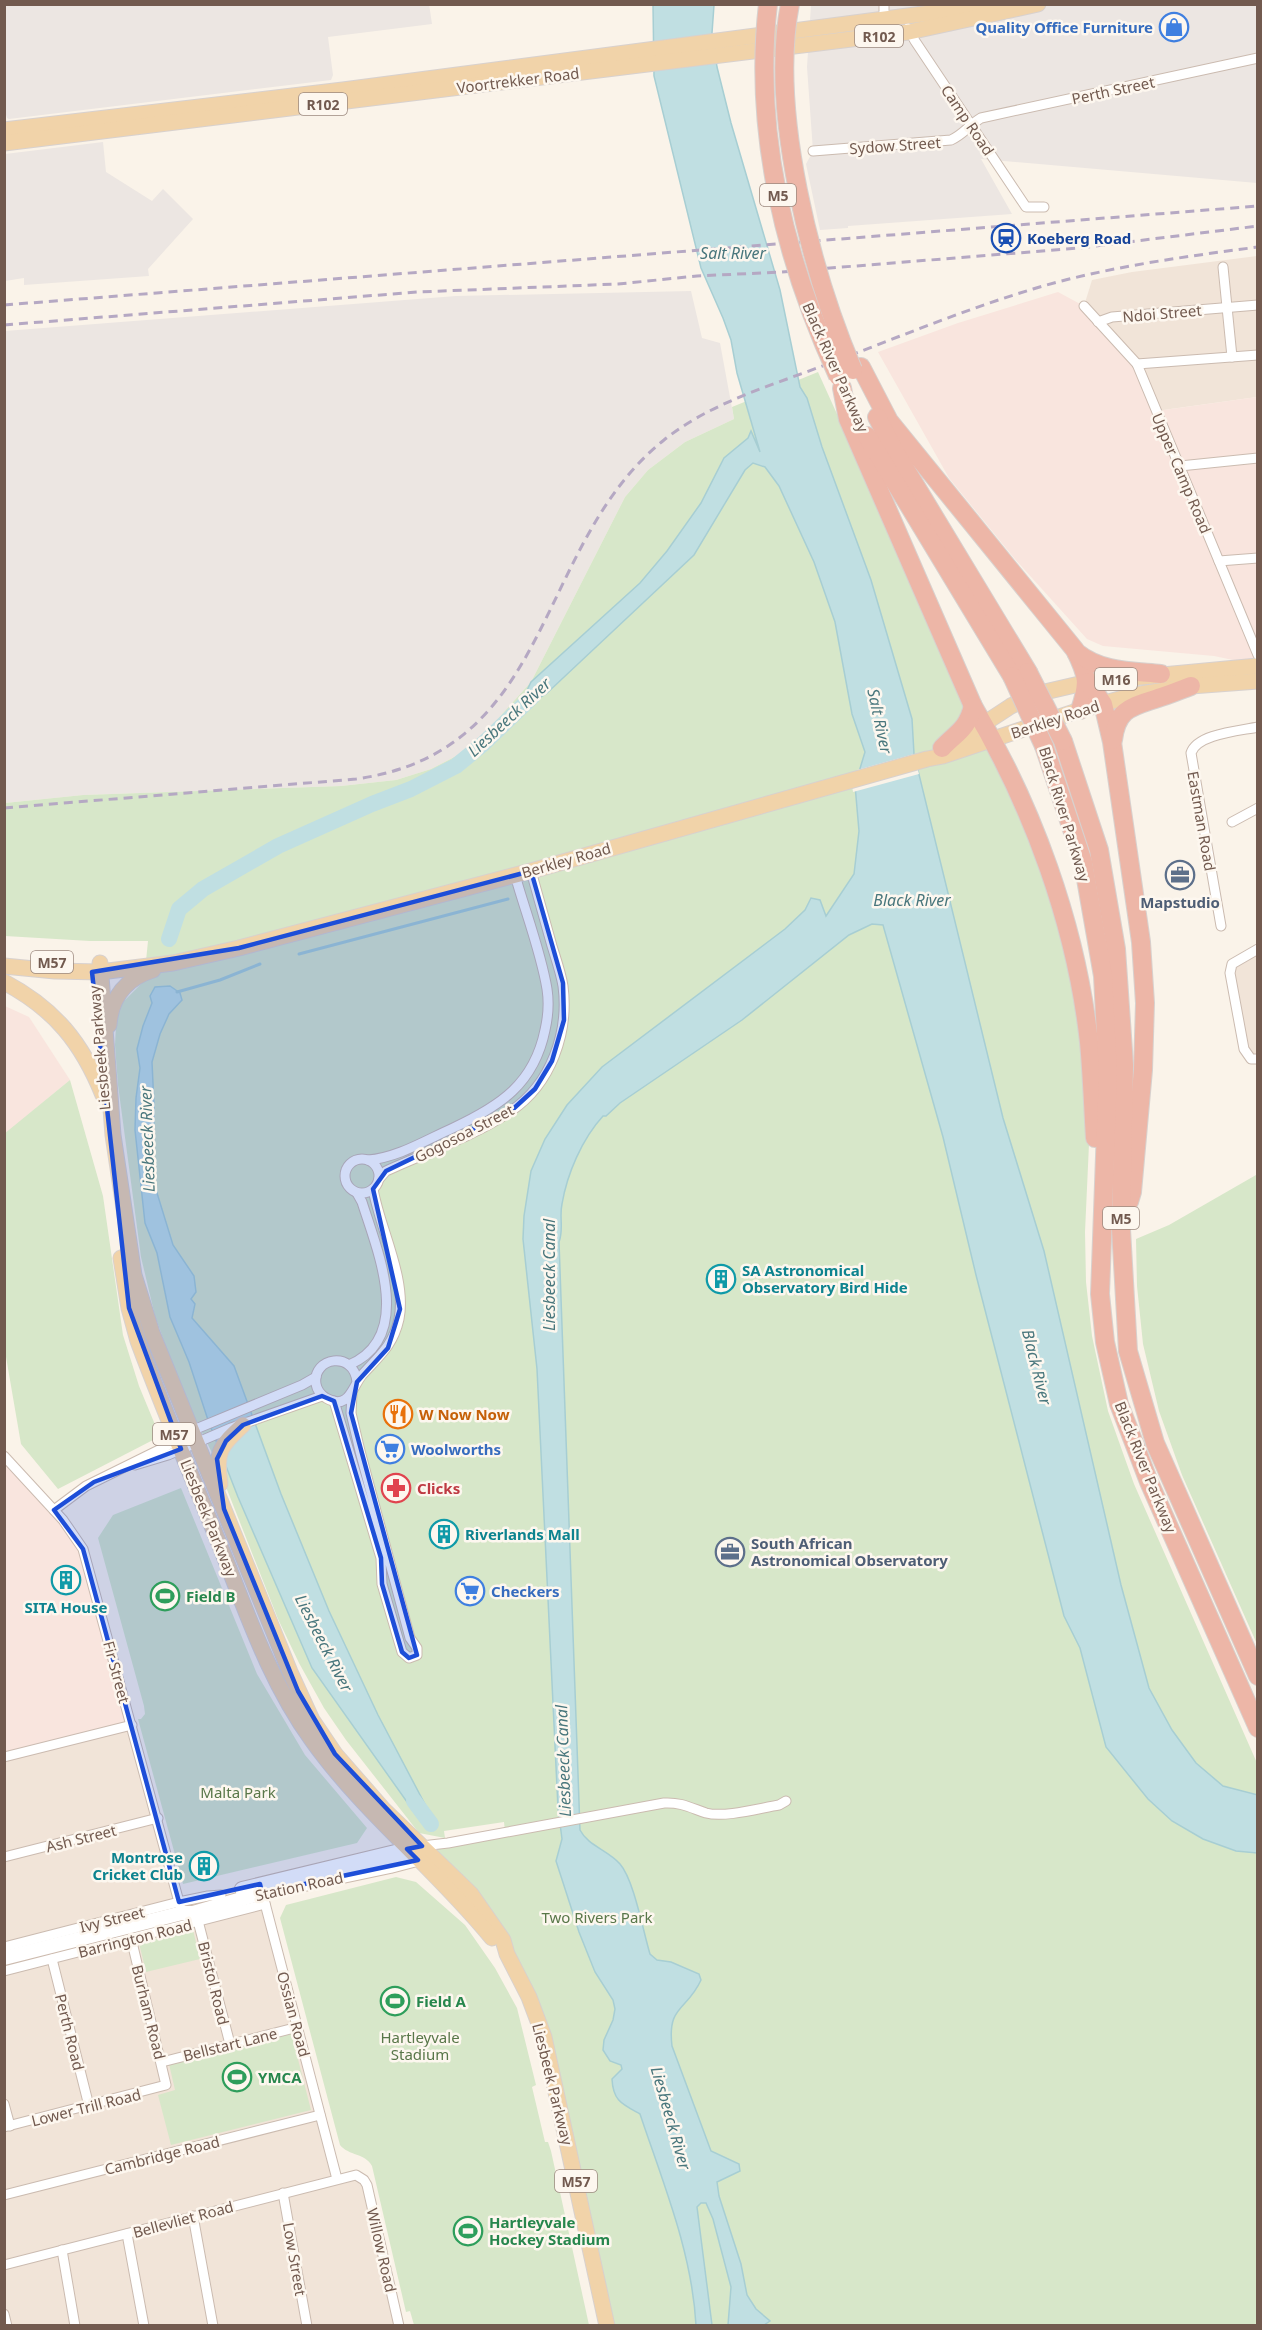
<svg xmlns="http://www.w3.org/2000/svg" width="1262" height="2330" font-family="'Noto Sans',sans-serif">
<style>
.residential{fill:#f1e4d8}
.commercial{fill:#f9e5de}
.industrial{fill:#ece6e2}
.green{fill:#d7e7c9}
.water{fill:#c0dfe2;stroke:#a7ced3;stroke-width:1.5}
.pier{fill:#faf3e9}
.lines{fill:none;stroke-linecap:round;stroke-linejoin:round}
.stream{stroke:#a7ced3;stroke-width:3}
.river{stroke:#c0dfe2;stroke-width:16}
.minor-casing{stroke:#cbbbb0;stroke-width:11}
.secondary-casing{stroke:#cdbbae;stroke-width:16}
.primary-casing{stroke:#d8d1ce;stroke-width:17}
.motorway-casing{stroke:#d8d1ce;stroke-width:20}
.minor{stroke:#fff;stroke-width:9}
.secondary{stroke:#fff;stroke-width:14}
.primary{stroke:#f1d3a9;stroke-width:15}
.motorway{stroke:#edb6a7;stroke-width:18}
.rail{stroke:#b5a8c3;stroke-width:3;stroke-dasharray:9 6;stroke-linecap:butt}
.motorway-bridge-casing{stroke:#d8d1ce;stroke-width:20;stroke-linecap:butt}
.motorway-bridge{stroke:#edb6a7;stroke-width:18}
.marked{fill:#1d4ed8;fill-opacity:0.2;stroke:#1d4ed8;stroke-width:4.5;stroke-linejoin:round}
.labels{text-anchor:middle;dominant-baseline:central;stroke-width:5;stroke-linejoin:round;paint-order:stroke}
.shield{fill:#fdf7ef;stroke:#9c897f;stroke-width:1.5}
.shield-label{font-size:14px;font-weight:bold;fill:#725a4f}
.shop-label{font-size:15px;font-weight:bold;fill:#366cbe;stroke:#fdf7ef;text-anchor:start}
.street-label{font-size:15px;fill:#725a4f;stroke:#fdf7ef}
.transit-label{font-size:15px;font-weight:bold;fill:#164399;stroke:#fdf7ef;text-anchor:start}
.service-label{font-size:15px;font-weight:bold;fill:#4e5e75;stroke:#fdf7ef}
.culture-label{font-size:15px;font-weight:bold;fill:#0d838f;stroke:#fdf7ef;text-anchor:start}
.food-label{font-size:15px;font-weight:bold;fill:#c56008;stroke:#fdf7ef;text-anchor:start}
.health-label{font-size:15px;font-weight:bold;fill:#be3a42;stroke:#fdf7ef;text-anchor:start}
.leisure-label{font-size:15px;font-weight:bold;fill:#27864d;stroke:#fdf7ef;text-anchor:start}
.park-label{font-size:15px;fill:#597749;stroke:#fdf7ef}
.water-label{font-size:16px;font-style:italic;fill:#48767c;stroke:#fdf7ef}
</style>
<rect width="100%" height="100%" fill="#faf3e9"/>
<g class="residential">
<polygon points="1257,256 1257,397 1156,411 1084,306 1092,280 1132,272"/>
<polygon points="1257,949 1258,1059 1246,1054 1232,964"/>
<polygon points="131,1725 179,1902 5,1947 5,1757"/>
<polygon points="265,1904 337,2178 361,2177 399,2325 7,2325 4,2314 5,1971"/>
</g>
<g class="commercial">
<polygon points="1058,292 1084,306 1137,364 1157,411 1257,397 1257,665 1214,656 1103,646 1087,639 1014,558 949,478 878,352 958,323"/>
<polygon points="5,1006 29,1017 70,1080 5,1134"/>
<polygon points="4,1456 75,1536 131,1725 4,1757"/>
</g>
<g class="industrial">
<polygon points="429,4 432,24 328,37 333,75 331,80 9,119 7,118 4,108 5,5"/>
<polygon points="811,5 1257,5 1257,183 981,159 1012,214 848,226 848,228 820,230 806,164 813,151 807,67"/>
<polygon points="103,142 106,172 152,201 163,189 193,219 148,269 149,276 24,285 24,278 5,281 5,154"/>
<polygon points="691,291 702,338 720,343 734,419 685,442 648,470 625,497 531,682 485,733 462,753 431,769 396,780 341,786 83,795 5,803 5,331 456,296"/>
</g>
<g class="green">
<polygon points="818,372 1024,828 1046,885 1065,946 1077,1009 1086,1085 1089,1144 1085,1232 1086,1282 1092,1336 1108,1411 1134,1484 1257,1763 1257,2325 607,2325 557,2092 507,1954 431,1854 448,1843 505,1832 504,1822 444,1831 445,1838 419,1833 346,1740 324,1708 299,1663 278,1619 215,1459 190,1408 174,1369 155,1316 141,1257 118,1085 115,1045 117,1008 144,981 148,941 90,941 5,936 5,803 83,795 341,786 396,780 431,769 462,753 485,733 531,682 625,497 648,470 685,442 734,419 732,407"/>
<polygon points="70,1080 103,1196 123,1335 139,1386 156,1427 153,1440 58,1489 21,1444 5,1351 4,1134"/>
<polygon points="1256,1175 1258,1175 1257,1644 1182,1475 1159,1411 1143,1344 1137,1286 1136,1239 1169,1225"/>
<polygon points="181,1488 257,1674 305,1755 367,1828 357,1843 183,1884 138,1719 141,1719 145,1714 144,1706 98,1538 113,1515"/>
<path d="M396,1877L416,1882L465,1925L495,1968L517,2008L536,2085L532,2087L545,2142H548L551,2151L589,2325H414L410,2311L406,2312L372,2166C365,2153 349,2156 340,2145L280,1918L286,1905Z"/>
<polygon points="193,1930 200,1959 146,1972 139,1943"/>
<polygon points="291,2032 311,2110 171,2145 158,2095 175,2090 169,2064"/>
</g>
<g class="water">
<path d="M653,5H714L712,33L717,67L731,123L780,290L800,387L807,398L822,447L871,580L912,719L914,754L1003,1118L1044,1251L1121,1585L1149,1688L1172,1730L1196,1763L1223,1786L1258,1795L1257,1853L1236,1851L1203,1839L1172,1821L1148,1799L1106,1747L1080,1648L1064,1616L976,1275L943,1137L883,925L872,924L849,935L742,1020L620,1103L606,1116H603C582,1139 567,1174 562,1204C559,1217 564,1229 559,1242L580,1830C588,1846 608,1850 620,1864C634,1880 643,1931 650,1954L657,1960L671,1962L699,1974L701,1980C687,2011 667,2005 672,2046L711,2151L739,2164L740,2171L717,2182L719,2196L741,2264L747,2295L756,2309L770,2321L764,2325H728L731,2287L713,2219L706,2203H701L697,2207L712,2325H696C692,2252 663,2183 640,2114C622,2104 613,2101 612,2079L622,2069L621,2065L610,2061L603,2050L604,2040L613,2020L615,2009L613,2000L595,1972L579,1932L556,1861L562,1839L558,1808L537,1369L523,1239L524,1216L531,1171L545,1139L567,1105L602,1067L785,929L805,910L811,898L820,900L826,916L854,874L859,831L855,785L865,752L852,714L835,622L814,562L779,486L765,467L753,463L745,470L694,555L546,694L517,711L531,682L640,583L667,551L701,503L724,458L748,438L751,431L760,452L737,373L731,340L723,318L701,268L654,76Z"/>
<polygon points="170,986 180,993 182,1000 169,1014 160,1034 152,1062 154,1105 153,1180 173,1245 194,1276 196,1292 191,1299 195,1304 192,1318 234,1366 281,1494 329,1611 378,1715 428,1810 426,1818 417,1816 312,1668 238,1497 208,1420 189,1362 170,1317 157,1253 145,1223 135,1130 136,1098 140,1068 137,1049 143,1026 152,1003 150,996 155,987"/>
</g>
<polygon class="pier" points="914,754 919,774 853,792 852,785 857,770"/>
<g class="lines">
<g class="stream">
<polyline points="299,954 508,899"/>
<polyline points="177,992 220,980 260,964"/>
</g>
<g class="river">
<polyline points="169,939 179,909 203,889 278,846 372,804 411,789 456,766 483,744 533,696"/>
<polyline points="414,1801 431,1824"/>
</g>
<g class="minor-casing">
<g id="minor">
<polyline points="884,4 884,23"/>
<polyline points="908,28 915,41 1026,207 1044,207"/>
<path d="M813,151L951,140C963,135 969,125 981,118L1258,58"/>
<polyline points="1223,267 1232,357"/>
<polyline points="1084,306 1137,364 1258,655"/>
<polyline points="1098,322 1112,317 1258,305"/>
<polyline points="1137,364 1258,355"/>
<polyline points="1180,466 1258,458"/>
<polyline points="1219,561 1258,558"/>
<polyline points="1232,822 1258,808"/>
<path d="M1221,926L1191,753C1197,734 1239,731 1258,727"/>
<polyline points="1258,949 1232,964 1230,973 1244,1049 1251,1059 1258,1059"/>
<circle cx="362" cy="1176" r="17"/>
<path d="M368,1160C397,1158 426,1140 453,1128C500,1106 534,1084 545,1030C548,1017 549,1002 547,989C541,952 525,911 515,875"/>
<path d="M379,1179L386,1171C425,1153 477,1135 511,1111C551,1084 569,1033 563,986C561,973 556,959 552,946C545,921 538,896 531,871"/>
<path d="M349,1365C415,1337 377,1250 362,1202L357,1193"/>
<path d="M357,1382C354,1350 312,1357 316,1384C317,1390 321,1395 326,1398C349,1411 352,1387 362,1375C379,1356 393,1346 399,1319C407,1279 380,1229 373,1189"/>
<polyline points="334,1401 381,1558 382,1584 402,1652 409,1658 417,1655 417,1648 410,1638 360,1451 351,1413 352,1394"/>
<polyline points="4,1456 63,1520 83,1549 182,1913"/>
<polyline points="135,1465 168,1455 231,1428 322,1396"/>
<polyline points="54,1510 86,1486 165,1447 191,1431 302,1385 316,1377"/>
<polyline points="4,1757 132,1725"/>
<path d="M422,1846L448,1843L664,1803C681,1802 691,1808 706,1813C725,1818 760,1808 779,1805L786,1801"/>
<polyline points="4,1857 158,1818"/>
<polyline points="261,1888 337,2179"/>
<polyline points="198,1921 230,2044"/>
<polyline points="4,1947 179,1902 208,1896 221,1895"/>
<polyline points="52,1959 89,2106"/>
<polyline points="4,1971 265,1904"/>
<polyline points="162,2062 298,2027"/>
<polyline points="4,2104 10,2126"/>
<polyline points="4,2127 166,2085 131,1938"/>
<polyline points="283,2193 307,2326"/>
<polyline points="4,2195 320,2115"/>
<polyline points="193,2216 213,2326"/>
<polyline points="127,2234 144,2326"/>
<polyline points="62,2250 75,2326"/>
<polyline points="4,2265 356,2175 364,2180 367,2185 399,2326"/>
<polyline points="4,2314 7,2326"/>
</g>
</g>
<g class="secondary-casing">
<g id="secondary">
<polyline points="242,1889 416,1847"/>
<polyline points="4,1958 182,1913 193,1913 262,1893 390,1866 428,1856"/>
</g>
</g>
<g class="primary-casing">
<g id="primary">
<polyline points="4,130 343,90 991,5 1011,5"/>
<polyline points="4,143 909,32 1038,4"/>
<polyline points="953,744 1011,706 1036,694 1088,682 1258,666"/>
<polyline points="100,963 113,1135 134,1275 152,1333 290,1672 312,1720 335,1754 383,1809 471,1894 503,1940 507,1954 529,1997 544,2037 607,2326"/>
<polyline points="4,966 55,971 100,972 173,963 239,948 531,871 927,759 943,756 1080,710 1134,695 1191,686 1258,681"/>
<path d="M4,982C55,1009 82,1043 103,1095"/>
<path d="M109,1025C111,997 127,978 153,970"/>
<path d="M121,1258L129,1308L138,1341C164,1411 193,1479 221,1548C247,1613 270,1682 312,1740C364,1813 435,1868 492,1938"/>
<path d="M220,1484C215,1452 220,1446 243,1425"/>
</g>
</g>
<g class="motorway-casing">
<g id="motorway">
<path d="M861,367L889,421L1075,650C1088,676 1089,683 1080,710"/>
<path d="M842,388L848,419L973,706C1033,807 1076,925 1089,1042C1092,1074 1093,1106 1095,1138"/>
<polyline points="877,417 895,452 1028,672"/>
<polyline points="867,436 1012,676"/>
<path d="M1076,652C1101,672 1130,671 1161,674"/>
<polyline points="1088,682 1103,704 1112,742 1141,942 1145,1003 1143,1070 1132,1192 1129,1202"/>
<path d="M1113,740C1117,708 1132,707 1158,698C1169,695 1180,690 1191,686"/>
<polyline points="1063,741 1099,850 1116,949 1124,1065 1121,1229 1128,1351 1155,1443 1258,1676"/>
<polyline points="1044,746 1083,862 1103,976 1108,1074 1100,1294 1105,1342 1119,1404 1149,1482 1258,1728"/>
<path d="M942,748C957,732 967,730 973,706"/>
</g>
</g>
<use href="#minor" class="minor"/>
<use href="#secondary" class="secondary"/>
<use href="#primary" class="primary"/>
<use href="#motorway" class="motorway"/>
<g class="rail">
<polyline points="4,305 1258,206"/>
<polyline points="4,325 417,292 618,284 697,276 781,272 1079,248 1258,226"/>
<path d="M4,808L356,779C556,751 533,545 664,440C710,403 770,386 825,365C894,339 963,310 1033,289C1106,267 1182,257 1258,247"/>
</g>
<g class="motorway-bridge-casing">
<g id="motorway-bridge">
<path d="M768,4C753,132 785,261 838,376"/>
<path d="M790,4C769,111 811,271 853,370"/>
<polyline points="1028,672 1063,741"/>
<polyline points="1012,676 1044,746"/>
</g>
</g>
<use href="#motorway-bridge" class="motorway-bridge"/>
</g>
<path class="marked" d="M531,871L563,983L564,1020L552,1061L535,1089L512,1110L386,1171L373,1189L400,1309L388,1348L357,1382L351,1413L417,1655L409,1658L402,1652L382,1584L381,1558L334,1401L322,1396L243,1425L226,1441L217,1459L224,1509L298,1691L335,1754L422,1846L407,1849L418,1860L262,1893L260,1884L179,1902L83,1549L54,1510L94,1482L181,1449L129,1308L92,972L239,948Z"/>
<defs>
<g id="shop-ring" transform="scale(1.5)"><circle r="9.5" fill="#fdf7ef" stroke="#3f7fe0" stroke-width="1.5"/><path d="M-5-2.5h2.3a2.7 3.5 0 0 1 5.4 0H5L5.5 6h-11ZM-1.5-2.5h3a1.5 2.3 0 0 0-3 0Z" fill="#3f7fe0"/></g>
<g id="station-ring" transform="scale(1.5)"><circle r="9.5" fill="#fdf7ef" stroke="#1a4fb4" stroke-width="1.5"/><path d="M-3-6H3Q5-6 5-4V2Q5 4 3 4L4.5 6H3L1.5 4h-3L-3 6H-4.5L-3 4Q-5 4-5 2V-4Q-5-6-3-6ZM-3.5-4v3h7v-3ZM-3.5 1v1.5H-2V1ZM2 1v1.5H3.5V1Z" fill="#1a4fb4"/></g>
<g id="office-ring" transform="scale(1.5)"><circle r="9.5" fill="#fdf7ef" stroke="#5c6f8a" stroke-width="1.5"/><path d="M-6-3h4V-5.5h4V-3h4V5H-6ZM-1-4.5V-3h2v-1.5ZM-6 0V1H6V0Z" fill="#5c6f8a"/></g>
<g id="building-ring" transform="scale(1.5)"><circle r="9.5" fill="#fdf7ef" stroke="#0f9aa8" stroke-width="1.5"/><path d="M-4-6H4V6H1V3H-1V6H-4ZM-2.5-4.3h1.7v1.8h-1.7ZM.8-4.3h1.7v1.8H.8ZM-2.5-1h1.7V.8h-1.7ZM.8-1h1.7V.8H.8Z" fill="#0f9aa8"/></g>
<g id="restaurant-ring" transform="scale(1.5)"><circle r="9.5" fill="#fdf7ef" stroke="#e8710a" stroke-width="1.5"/><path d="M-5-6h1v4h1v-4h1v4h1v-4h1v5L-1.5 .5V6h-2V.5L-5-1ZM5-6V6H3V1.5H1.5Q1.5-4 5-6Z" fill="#e8710a"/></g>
<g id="supermarket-ring" transform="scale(1.5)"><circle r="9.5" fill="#fdf7ef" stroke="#3f7fe0" stroke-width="1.5"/><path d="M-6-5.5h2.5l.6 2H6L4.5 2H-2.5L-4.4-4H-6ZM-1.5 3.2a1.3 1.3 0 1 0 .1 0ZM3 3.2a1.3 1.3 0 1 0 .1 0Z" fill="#3f7fe0"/></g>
<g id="pharmacy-ring" transform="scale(1.5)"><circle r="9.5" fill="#fdf7ef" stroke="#e0444e" stroke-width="1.5"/><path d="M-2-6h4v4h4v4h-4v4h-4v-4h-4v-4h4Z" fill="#e0444e"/></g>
<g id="stadium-ring" transform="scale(1.5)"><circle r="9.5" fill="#fdf7ef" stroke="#2e9e5b" stroke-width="1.5"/><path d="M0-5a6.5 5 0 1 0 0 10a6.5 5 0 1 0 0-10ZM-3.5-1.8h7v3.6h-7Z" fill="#2e9e5b"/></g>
</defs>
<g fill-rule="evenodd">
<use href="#shop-ring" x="1174" y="27"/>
<use href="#station-ring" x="1006" y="238"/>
<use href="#office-ring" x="1180" y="875"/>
<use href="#building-ring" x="721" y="1279"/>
<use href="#restaurant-ring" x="398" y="1414"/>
<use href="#supermarket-ring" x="390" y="1449"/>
<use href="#pharmacy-ring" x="396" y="1488"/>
<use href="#building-ring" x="444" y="1534"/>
<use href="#office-ring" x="730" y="1552"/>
<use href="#building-ring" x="66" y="1580"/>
<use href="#supermarket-ring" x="470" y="1591"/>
<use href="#stadium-ring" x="165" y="1596"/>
<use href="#building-ring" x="204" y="1866"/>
<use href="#stadium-ring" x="395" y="2001"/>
<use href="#stadium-ring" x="237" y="2077"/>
<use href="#stadium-ring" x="468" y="2231"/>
</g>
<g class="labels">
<g class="shield">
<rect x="855" y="25" width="48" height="22" rx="4.5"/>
<rect x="299" y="93" width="48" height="22" rx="4.5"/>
<rect x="760" y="184" width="36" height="22" rx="4.5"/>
<rect x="1095" y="668" width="42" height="22" rx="4.5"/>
<rect x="31" y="951" width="42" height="22" rx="4.5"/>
<rect x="1103" y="1207" width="36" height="22" rx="4.5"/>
<rect x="153" y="1423" width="42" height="22" rx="4.5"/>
<rect x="555" y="2170" width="42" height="22" rx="4.5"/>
</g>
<g class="shield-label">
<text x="879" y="36">R102</text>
<text x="323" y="104">R102</text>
<text x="778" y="195">M5</text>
<text x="1116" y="679">M16</text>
<text x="52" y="962">M57</text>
<text x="1121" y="1218">M5</text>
<text x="174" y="1434">M57</text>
<text x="576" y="2181">M57</text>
</g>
<g class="shop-label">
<text x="1153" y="27" text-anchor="end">Quality Office Furniture</text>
<text x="411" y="1449">Woolworths</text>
<text x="491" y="1591">Checkers</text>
</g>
<g class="street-label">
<text transform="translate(518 80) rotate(-7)">Voortrekker Road</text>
<text transform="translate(1113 90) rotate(-12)">Perth Street</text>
<text transform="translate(968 120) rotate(56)">Camp Road</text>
<text transform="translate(895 145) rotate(-4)">Sydow Street</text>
<text transform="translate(1162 313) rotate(-5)">Ndoi Street</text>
<text transform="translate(836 367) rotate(66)">Black River Parkway</text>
<text transform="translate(1182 473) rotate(67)">Upper Camp Road</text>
<text transform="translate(1055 719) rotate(-18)">Berkley Road</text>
<text transform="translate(1065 814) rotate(73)">Black River Parkway</text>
<text transform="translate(1202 821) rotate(80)">Eastman Road</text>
<text transform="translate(566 860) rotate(-16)">Berkley Road</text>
<text transform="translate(99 1048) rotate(-95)">Liesbeek Parkway</text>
<text transform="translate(464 1133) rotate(-27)">Gogosoa Street</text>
<text transform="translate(1146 1467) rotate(68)">Black River Parkway</text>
<text transform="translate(209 1518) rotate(68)">Liesbeek Parkway</text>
<text transform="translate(117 1672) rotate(75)">Fir Street</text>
<text transform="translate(81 1838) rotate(-14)">Ash Street</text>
<text transform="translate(299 1886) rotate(-12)">Station Road</text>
<text transform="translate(112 1919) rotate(-14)">Ivy Street</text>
<text transform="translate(135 1938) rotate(-14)">Barrington Road</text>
<text transform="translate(214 1983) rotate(76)">Bristol Road</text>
<text transform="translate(149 2012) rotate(76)">Burham Road</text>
<text transform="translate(294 2014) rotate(75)">Ossian Road</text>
<text transform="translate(70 2032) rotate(76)">Perth Road</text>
<text transform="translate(230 2044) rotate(-14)">Bellstart Lane</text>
<text transform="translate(553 2084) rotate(76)">Liesbeek Parkway</text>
<text transform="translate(86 2107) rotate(-14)">Lower Trill Road</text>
<text transform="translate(162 2155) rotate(-14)">Cambridge Road</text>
<text transform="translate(183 2219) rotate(-15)">Bellevliet Road</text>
<text transform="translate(382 2250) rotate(77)">Willow Road</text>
<text transform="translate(295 2259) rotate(80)">Low Street</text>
</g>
<g class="transit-label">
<text x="1027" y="238">Koeberg Road</text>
</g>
<g class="service-label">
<text x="1180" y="902">Mapstudio</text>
<text x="751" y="1543" text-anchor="start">South African<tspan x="751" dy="17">Astronomical Observatory</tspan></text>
</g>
<g class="culture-label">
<text x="742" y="1270">SA Astronomical<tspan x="742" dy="17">Observatory Bird Hide</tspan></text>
<text x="465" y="1534">Riverlands Mall</text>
<text x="66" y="1607" text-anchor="middle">SITA House</text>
<text x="183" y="1857" text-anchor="end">Montrose<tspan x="183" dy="17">Cricket Club</tspan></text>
</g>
<g class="food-label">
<text x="419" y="1414">W Now Now</text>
</g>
<g class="health-label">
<text x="417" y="1488">Clicks</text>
</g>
<g class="leisure-label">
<text x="186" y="1596">Field B</text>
<text x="416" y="2001">Field A</text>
<text x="258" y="2077">YMCA</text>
<text x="489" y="2222">Hartleyvale<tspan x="489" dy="17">Hockey Stadium</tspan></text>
</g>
<g class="park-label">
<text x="238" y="1792">Malta Park</text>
<text x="597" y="1917">Two Rivers Park</text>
<text x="420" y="2037">Hartleyvale<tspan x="420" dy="17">Stadium</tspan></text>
</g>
<g class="water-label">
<text x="733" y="253">Salt River</text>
<text transform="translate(509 717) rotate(-43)">Liesbeeck River</text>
<text transform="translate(880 721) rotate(78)">Salt River</text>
<text x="912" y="900">Black River</text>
<text transform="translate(147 1139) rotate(-92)">Liesbeeck River</text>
<text transform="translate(549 1275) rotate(-90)">Liesbeeck Canal</text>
<text transform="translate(1037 1367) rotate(76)">Black River</text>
<text transform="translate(324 1643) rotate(63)">Liesbeeck River</text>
<text transform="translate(563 1761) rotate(-92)">Liesbeeck Canal</text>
<text transform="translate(671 2118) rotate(74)">Liesbeeck River</text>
</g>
</g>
<rect width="1262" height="2330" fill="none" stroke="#725a4f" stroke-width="12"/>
</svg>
